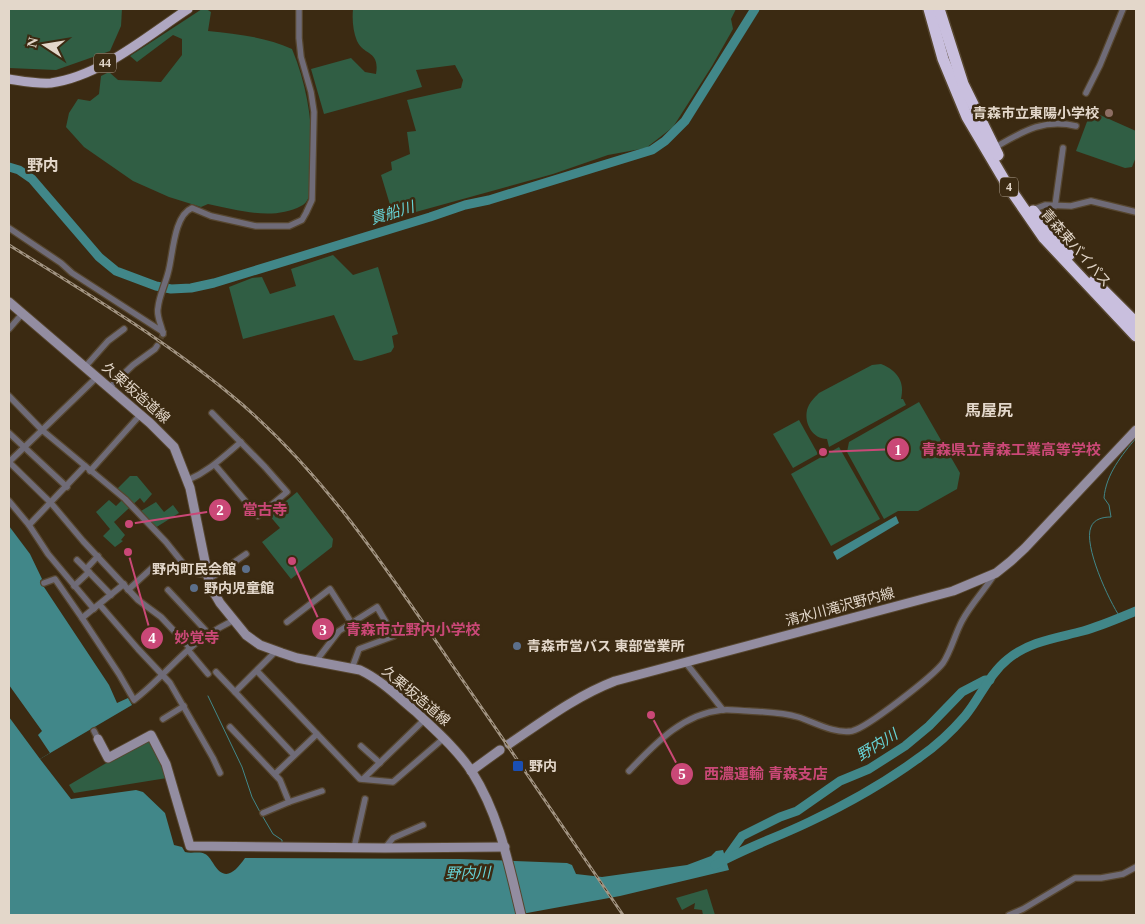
<svg xmlns="http://www.w3.org/2000/svg" width="1145" height="924" font-family="'Times New Roman','Noto Sans JP',serif">
<style>
.green{fill:#305e44}
.water{fill:#418789}
.pier{fill:#3b2a12}
.lines{fill:none;stroke-linecap:round;stroke-linejoin:round}
.stream{stroke:#418789;stroke-width:1}
.river{stroke:#418789;stroke-width:9}
.street-tunnel{stroke:#54442e;stroke-width:5.5;stroke-dasharray:5.5 3;stroke-linecap:butt}
.street-casing{stroke:#56462f;stroke-width:8}
.secondary-casing{stroke:#56462f;stroke-width:11}
.primary-casing{stroke:#56462f;stroke-width:11}
.highway-casing{stroke:#56462f;stroke-width:14}
.street{stroke:#6f6b77;stroke-width:5.5}
.secondary{stroke:#938da1;stroke-width:9}
.primary{stroke:#afa7c1;stroke-width:9}
.highway{stroke:#c9bfde;stroke-width:11}
.rail-casing{stroke:#a29482;stroke-width:3}
.rail{stroke:#3b2a12;stroke-width:1;stroke-dasharray:4;stroke-linecap:butt}
.education-dot{fill:#8d6e63;stroke:#3b2a12;stroke-width:2}
.service-dot{fill:#5c6f8a;stroke:#3b2a12;stroke-width:2}
.transit-dot{fill:#1a4fb4;stroke:#3b2a12;stroke-width:2}
.labels{text-anchor:middle;dominant-baseline:central;stroke-width:5;stroke-linejoin:round;paint-order:stroke}
.shield{fill:#3b2a12;stroke:#b1a393;stroke-width:1}
.shield-label{font-size:12px;font-weight:bold;fill:#e3d7ca}
.poi-label{font-size:14px;font-weight:bold;fill:#e3d7ca;stroke:#3b2a12;text-anchor:start}
.street-label{font-size:14px;fill:#e3d7ca;stroke:#3b2a12}
.water-label{font-size:15px;font-style:italic;fill:#67d4d7;stroke:#3b2a12}
.quarter-label{font-size:16px;font-weight:bold;fill:#e3d7ca;stroke:#3b2a12}
.leader{fill:none;stroke:#ca4877;stroke-width:2}
.callout-dot{fill:#ca4877;stroke:#3b2a12;stroke-width:2}
.mark-label{font-size:15px;text-anchor:middle;font-weight:bold;fill:#fff}
.callout-label{font-size:15px;text-anchor:middle;font-weight:bold;fill:#ca4877;stroke:#3b2a12;stroke-width:5;stroke-linejoin:round;paint-order:stroke}
</style>
<rect width="100%" height="100%" fill="#3b2a12"/>
<g class="green">
<polygon points="9,9 122,9 121,26 110,51 56,70 9,68"/>
<path d="M202,9H206L211,12L208,31C237,34 266,37 292,49C309,90 314,131 311,176C310,186 312,201 301,206C273,221 237,210 208,204L201,207L169,197L133,181L84,147L66,127L69,113L78,99L90,101L99,94L101,76L109,72L118,80L161,82L182,55V39L173,35L137,62L130,56Z"/>
<path d="M353,9H736L731,19L733,29L712,66L673,127L646,148L608,155L553,174L394,218L381,175L392,170L391,162L410,154L407,132L416,131L407,100L461,88L463,80L455,65L416,70L422,87L324,114L311,69L351,58L365,72L376,74C380,50 364,56 357,41C353,31 352,20 353,9Z"/>
<polygon points="1091,111 1136,131 1136,157 1132,167 1125,168 1076,151"/>
<polygon points="333,255 353,275 378,267 398,334 392,336 394,347 391,352 361,361 354,360 334,315 243,339 229,287 252,278 262,277 270,294 296,286 291,269"/>
<path d="M881,364C898,371 905,382 901,399H903L906,405L829,447L827,439C813,439 804,424 807,410C809,403 814,398 819,393L872,365Z"/>
<polygon points="919,402 960,473 957,489 918,511 898,511 884,519 847,452 849,442"/>
<polygon points="799,420 818,454 793,468 773,434"/>
<polygon points="839,447 880,519 831,546 791,474"/>
<polygon points="130,476 137,476 152,494 144,503 140,498 114,522 125,535 121,540 123,541 115,547 103,536 110,529 96,512 109,500 116,506 125,497 117,489"/>
<polygon points="297,492 333,539 332,547 291,579 262,542 280,528 269,515"/>
<polygon points="156,502 164,512 173,505 179,513 155,528 141,511"/>
<polygon points="147,739 151,740 165,770 167,778 74,793 69,785"/>
<polygon points="707,889 715,915 703,915 702,910 694,909 695,903 682,910 676,898"/>
</g>
<g class="water">
<polygon points="896,516 899,523 837,560 833,552"/>
<path d="M9,526L30,554L42,579L40,581L109,685L117,703L128,698L132,705L40,759L71,799L136,790L143,792L165,813L174,845L182,847L185,852C191,854 200,851 205,854C208,855 211,860 213,863C225,883 235,872 245,858L461,859L567,863L572,865L576,874L602,877L687,865L711,856L716,851L723,850L729,870L620,896L516,915H9Z"/>
</g>
<polygon class="pier" points="9,685 42,731 38,735 50,753 40,759 9,717"/>
<g class="lines">
<g class="stream">
<path d="M1120,617C1109,601 1083,545 1091,527C1094,519 1103,517 1111,517L1109,505L1104,498C1106,474 1122,455 1136,438"/>
<polyline points="208,696 242,767 252,797 260,812"/>
<polyline points="263,817 273,834 282,840 282,842"/>
</g>
<g class="river">
<polyline points="9,167 19,170 32,179 99,257 116,271 156,286 171,289 191,288 214,283 430,217 465,205 489,200 652,150 665,141 685,121 755,9"/>
<polyline points="727,857 742,836 780,817 797,811 840,781 869,769 905,746 929,726 962,692 985,680 990,680"/>
<path d="M715,865C745,848 778,837 809,822C847,804 886,782 920,757C936,746 952,731 965,716C980,698 989,674 1008,659C1030,641 1057,638 1083,631C1101,626 1119,618 1136,611"/>
</g>
<polyline class="street-tunnel" points="157,346 163,334"/>
<g class="street-casing">
<g id="street">
<polyline points="1086,93 1100,65 1123,9"/>
<path d="M994,148C1022,132 1043,118 1076,126"/>
<polyline points="1055,206 1063,148"/>
<polyline points="1032,210 1045,205 1071,206 1091,201 1136,212"/>
<polyline points="9,228 61,263 72,273 163,332"/>
<polyline points="9,329 22,314"/>
<path d="M163,334C162,326 156,316 158,308C159,296 165,285 168,273C173,257 173,216 192,208L211,216L256,226H289L302,220L306,213L312,200L314,112L311,92L301,57L299,38V9"/>
<polyline points="85,367 108,341 124,329"/>
<polyline points="109,388 133,365 155,349 157,346"/>
<polyline points="9,396 42,430 125,499 166,542 190,572 207,575"/>
<polyline points="212,413 265,467 287,492 258,516 215,465"/>
<polyline points="9,433 67,487"/>
<polyline points="9,462 51,503 83,541 138,600 161,617 190,648"/>
<polyline points="9,462 97,377"/>
<polyline points="90,471 141,414"/>
<path d="M188,480C209,471 223,457 241,442"/>
<polyline points="9,501 29,525 48,554 94,609"/>
<polyline points="29,525 85,466"/>
<polyline points="98,556 86,569 111,595"/>
<polyline points="77,560 86,569"/>
<polyline points="208,580 246,554"/>
<polyline points="44,583 55,579 82,618"/>
<path d="M124,584L82,618L119,674L134,700C154,685 170,666 188,650C202,637 218,628 234,620"/>
<polyline points="74,586 89,572"/>
<polyline points="128,590 153,567"/>
<polyline points="168,590 209,634"/>
<polyline points="100,605 138,649 170,683 213,758 220,773"/>
<polyline points="287,622 330,589 351,622"/>
<polyline points="188,650 208,674"/>
<polyline points="276,651 235,692 294,755"/>
<polyline points="316,661 339,631 377,607 394,636 359,649 352,668"/>
<polyline points="686,663 723,710"/>
<polyline points="257,671 360,779 393,782 444,738"/>
<polyline points="216,672 235,692"/>
<polyline points="163,719 184,706"/>
<polyline points="230,727 280,780 289,802"/>
<polyline points="94,731 98,739"/>
<polyline points="361,746 380,763"/>
<path d="M629,771C655,744 682,714 722,710C731,709 740,711 749,711C765,712 782,712 798,717C814,722 834,734 852,731C867,728 933,676 943,663C951,651 955,634 962,621C971,604 984,591 994,575"/>
<polyline points="275,774 317,734"/>
<polyline points="363,779 424,720"/>
<polyline points="263,813 289,802 322,791"/>
<polyline points="354,848 365,799"/>
<polyline points="385,848 393,838 423,825"/>
<polyline points="1009,915 1023,909 1075,878 1101,878 1123,874 1136,867"/>
</g>
</g>
<g class="secondary-casing">
<g id="secondary">
<path d="M9,302L150,423L174,447L190,488L210,586L220,603L246,635L260,645L282,653L297,658L360,670C381,680 397,696 415,711C435,730 457,749 472,772C500,816 509,866 521,915"/>
<polyline points="98,739 108,758 151,735 166,764 190,846 385,848 505,847"/>
<path d="M509,744C543,721 576,696 615,681L953,591L996,573L1011,561L1025,548L1136,430"/>
<polyline points="471,771 500,750"/>
</g>
</g>
<g class="primary-casing">
<path id="primary" d="M9,79C22,81 37,84 51,83C101,76 147,36 188,9"/>
</g>
<g class="highway-casing">
<g id="highway">
<polyline points="929,9 943,59 967,117 1006,183 1044,238 1136,336"/>
<polyline points="939,9 963,84 998,155"/>
<polyline points="1033,211 1069,255"/>
<polyline points="1094,281 1136,323"/>
</g>
</g>
<use href="#street" class="street"/>
<use href="#secondary" class="secondary"/>
<use href="#primary" class="primary"/>
<use href="#highway" class="highway"/>
<g class="rail-casing">
<path id="rail" d="M9,245C85,292 162,338 231,395C320,468 384,565 448,659C507,744 565,830 623,915"/>
</g>
<use href="#rail" class="rail"/>
</g>
<circle class="education-dot" cx="1109" cy="113" r="5"/>
<g class="service-dot">
<circle cx="246" cy="569" r="5"/>
<circle cx="194" cy="588" r="5"/>
<circle cx="517" cy="646" r="5"/>
</g>
<rect class="transit-dot" x="512" y="760" width="12" height="12" rx="2.5"/>
<g class="labels">
<g class="shield">
<rect x="94" y="53.5" width="22" height="19" rx="4"/>
<rect x="1000" y="177.5" width="18" height="19" rx="4"/>
</g>
<g class="shield-label">
<text x="105" y="63">44</text>
<text x="1009" y="187">4</text>
</g>
<g class="poi-label">
<text x="1099" y="113" text-anchor="end">青森市立東陽小学校</text>
<text x="236" y="569" text-anchor="end">野内町民会館</text>
<text x="204" y="588">野内児童館</text>
<text x="527" y="646">青森市営バス 東部営業所</text>
<text x="529" y="766">野内</text>
</g>
<g class="street-label">
<text transform="translate(1076 248) rotate(49)">青森東バイパス</text>
<text transform="translate(136 393) rotate(41)">久栗坂造道線</text>
<text transform="translate(840 607) rotate(-15)">清水川滝沢野内線</text>
<text transform="translate(416 696) rotate(40)">久栗坂造道線</text>
</g>
<g class="water-label">
<text transform="translate(392 213) rotate(-17)">貴船川</text>
<text transform="translate(877 745) rotate(-32)">野内川</text>
<text transform="translate(468 873) rotate(-1)">野内川</text>
</g>
<g class="quarter-label">
<text x="43" y="165">野内</text>
<text x="989" y="410">馬屋尻</text>
</g>
</g>
<path class="leader" d="M823 452L898 449M129 524L220 510M292 561L323 629M128 552L152 638M651 715L682 774"/>
<g class="callout-dot">
<circle cx="823" cy="452" r="5"/>
<circle cx="129" cy="524" r="5"/>
<circle cx="292" cy="561" r="5"/>
<circle cx="128" cy="552" r="5"/>
<circle cx="651" cy="715" r="5"/>
<circle cx="898" cy="449" r="12"/>
<circle cx="220" cy="510" r="12"/>
<circle cx="323" cy="629" r="12"/>
<circle cx="152" cy="638" r="12"/>
<circle cx="682" cy="774" r="12"/>
</g>
<g class="mark-label">
<text x="898" y="455">1</text>
<text x="220" y="515">2</text>
<text x="323" y="635">3</text>
<text x="152" y="643">4</text>
<text x="682" y="779">5</text>
</g>
<g class="callout-label">
<text x="1011" y="455">青森県立青森工業高等学校</text>
<text x="265" y="515">當古寺</text>
<text x="413" y="635">青森市立野内小学校</text>
<text x="197" y="643">妙覚寺</text>
<text x="766" y="779">西濃運輸 青森支店</text>
</g>
<rect width="1145" height="924" fill="none" stroke="#e3d7ca" stroke-width="20"/>
<g transform="translate(45 45) rotate(282)" stroke="#3b2a12" stroke-width="4" paint-order="stroke">
<path d="M0-4L9 19L0 12L-9 19Z" fill="#e3d7ca"/>
<text y="-8" font-size="14" font-weight="bold" text-anchor="middle" fill="#e3d7ca">N</text>
</g>
</svg>
